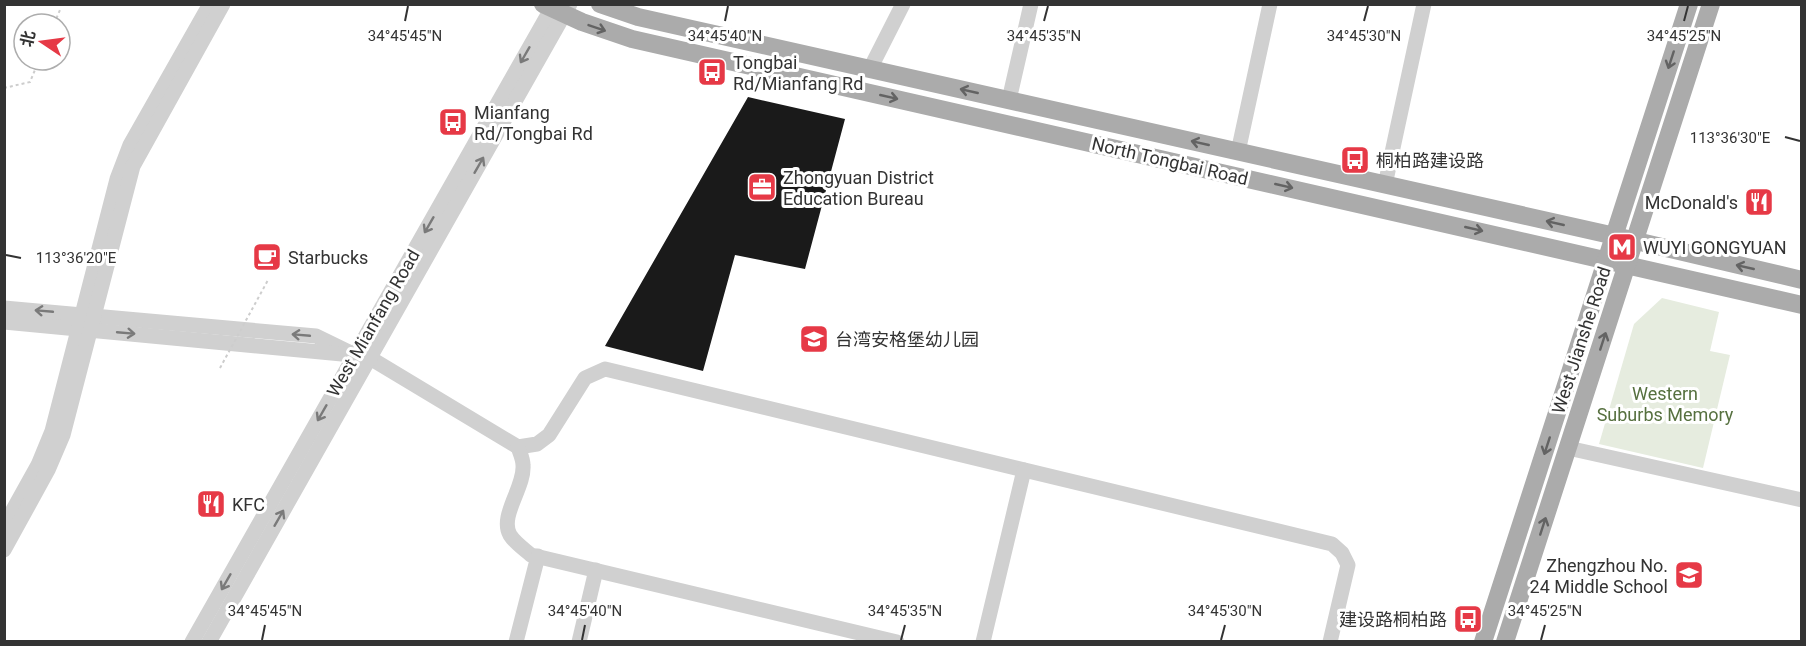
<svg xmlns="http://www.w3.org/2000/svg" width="1806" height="646" font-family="Roboto,'Noto Sans SC',sans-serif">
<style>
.green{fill:#e6ecdf}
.building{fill:#1a1a1a}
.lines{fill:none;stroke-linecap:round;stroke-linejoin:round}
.path{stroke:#cdcdcd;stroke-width:2;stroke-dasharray:3 3;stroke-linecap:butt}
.minor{stroke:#d0d0d0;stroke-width:15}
.major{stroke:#ababab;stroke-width:18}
.path-bridge{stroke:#cdcdcd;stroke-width:2;stroke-dasharray:3 3;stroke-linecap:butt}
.oneway{stroke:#636363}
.oneway2{stroke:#7a7a7a}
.ticks{fill:none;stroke:#333;stroke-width:2}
.labels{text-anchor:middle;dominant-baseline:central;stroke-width:6;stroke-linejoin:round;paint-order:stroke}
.poi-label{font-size:18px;fill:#333;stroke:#fff;text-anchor:start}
.street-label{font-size:18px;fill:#333;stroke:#fff}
.park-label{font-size:18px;fill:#56703f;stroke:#fff}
.ticks-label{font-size:15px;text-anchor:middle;fill:#333;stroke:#fff;stroke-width:6;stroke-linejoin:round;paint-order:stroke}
</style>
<rect width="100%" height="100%" fill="#fff"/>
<polygon class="green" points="1662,298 1719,312 1710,351 1730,355 1703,468 1599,444 1634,324"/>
<polygon class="building" points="748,97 845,119 805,269 735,255 703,371 605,346"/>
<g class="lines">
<g class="path">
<polyline points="54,24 60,10"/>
<polyline points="4,88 30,82 39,60"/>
</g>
<g class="minor">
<polyline points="870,69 903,4"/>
<polyline points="1009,100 1031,4"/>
<polyline points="1238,152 1270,4"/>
<polyline points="1385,185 1424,4"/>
<polyline points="4,308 316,336 355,355"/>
<polyline points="4,322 342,354"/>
<polyline points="370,358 518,447 537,444 549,435 585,378 605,369 1332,544 1342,553 1348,565 1330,642"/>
<path d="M518,447C520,453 523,459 523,465C525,487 499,516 510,535C515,543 524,549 531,555L897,642"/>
<polyline points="1568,448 1802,500"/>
<polyline points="4,526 38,465 52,431 117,179 130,145 210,4"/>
<polyline points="4,550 48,470 63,435 133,166 223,4"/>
<polyline points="192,642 554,4"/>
<polyline points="209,642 570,4"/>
<polyline points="516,642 538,556"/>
<polyline points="579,642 596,570"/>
<polyline points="983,642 1024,470"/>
</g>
<g class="major">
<polyline points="543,4 582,22 632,39 1802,305"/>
<polyline points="600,4 638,17 1615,236 1802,280"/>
<polyline points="1483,642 1689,4"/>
<polyline points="1505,642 1711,4"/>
</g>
<polyline class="path-bridge" points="220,368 268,280"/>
</g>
<defs><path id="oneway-shaft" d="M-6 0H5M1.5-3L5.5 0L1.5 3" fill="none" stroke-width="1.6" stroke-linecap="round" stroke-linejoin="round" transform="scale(1.5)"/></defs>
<g class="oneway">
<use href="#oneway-shaft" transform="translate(597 28) rotate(19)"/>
<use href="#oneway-shaft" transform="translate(1671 60) rotate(108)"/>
<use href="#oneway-shaft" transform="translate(969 91) rotate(-167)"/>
<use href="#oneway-shaft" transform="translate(889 97) rotate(13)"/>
<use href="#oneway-shaft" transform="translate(1200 143) rotate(-167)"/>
<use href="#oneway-shaft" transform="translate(1284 186) rotate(13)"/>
<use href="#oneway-shaft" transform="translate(1555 223) rotate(-167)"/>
<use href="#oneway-shaft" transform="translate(1474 229) rotate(13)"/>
<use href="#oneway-shaft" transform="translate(1745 267) rotate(-167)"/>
<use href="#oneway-shaft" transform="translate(1603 341) rotate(-72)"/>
<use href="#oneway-shaft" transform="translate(1547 446) rotate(108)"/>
<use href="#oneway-shaft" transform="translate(1543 526) rotate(-72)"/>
</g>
<g class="oneway2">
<use href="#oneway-shaft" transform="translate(525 55) rotate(120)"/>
<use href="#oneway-shaft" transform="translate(479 165) rotate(-60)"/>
<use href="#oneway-shaft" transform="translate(429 225) rotate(120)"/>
<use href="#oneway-shaft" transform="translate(44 311) rotate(-175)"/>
<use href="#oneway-shaft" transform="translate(126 333) rotate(5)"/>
<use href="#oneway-shaft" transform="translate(301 335) rotate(-175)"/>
<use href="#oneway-shaft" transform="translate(322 413) rotate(120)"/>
<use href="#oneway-shaft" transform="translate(279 518) rotate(-60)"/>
<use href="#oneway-shaft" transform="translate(226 582) rotate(120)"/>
</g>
<path class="ticks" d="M405,21L408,6M725,21L728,6M1044,21L1048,6M1364,21L1368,6M1684,21L1688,6M1785,137L1800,141M6,255L21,258M262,640L265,625M582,640L585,625M901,640L905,625M1221,640L1225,625M1541,640L1545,625"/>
<defs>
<g id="bus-square" transform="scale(1.5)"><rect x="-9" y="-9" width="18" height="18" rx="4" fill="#e63946" stroke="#fff"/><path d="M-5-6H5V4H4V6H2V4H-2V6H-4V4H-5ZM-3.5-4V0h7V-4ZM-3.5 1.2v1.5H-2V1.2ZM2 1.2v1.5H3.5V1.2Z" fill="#fff"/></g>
<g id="office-square" transform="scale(1.5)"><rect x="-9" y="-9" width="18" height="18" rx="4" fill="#e63946" stroke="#fff"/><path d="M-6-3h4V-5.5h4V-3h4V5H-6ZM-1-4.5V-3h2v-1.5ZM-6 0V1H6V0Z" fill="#fff"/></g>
<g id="restaurant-square" transform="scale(1.5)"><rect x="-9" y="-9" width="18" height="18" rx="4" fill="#e63946" stroke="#fff"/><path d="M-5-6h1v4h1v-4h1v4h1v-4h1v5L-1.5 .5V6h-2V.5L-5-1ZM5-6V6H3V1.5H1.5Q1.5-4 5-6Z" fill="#fff"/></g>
<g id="metro-square" transform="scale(1.5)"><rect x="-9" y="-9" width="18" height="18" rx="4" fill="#e63946" stroke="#fff"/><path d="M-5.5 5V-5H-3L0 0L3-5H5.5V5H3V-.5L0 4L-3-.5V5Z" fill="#fff"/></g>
<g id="cafe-square" transform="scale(1.5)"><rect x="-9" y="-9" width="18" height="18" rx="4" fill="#e63946" stroke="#fff"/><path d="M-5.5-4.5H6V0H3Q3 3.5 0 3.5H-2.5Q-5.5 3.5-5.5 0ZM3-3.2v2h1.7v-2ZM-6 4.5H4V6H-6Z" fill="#fff"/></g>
<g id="school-square" transform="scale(1.5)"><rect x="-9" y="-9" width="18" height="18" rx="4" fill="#e63946" stroke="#fff"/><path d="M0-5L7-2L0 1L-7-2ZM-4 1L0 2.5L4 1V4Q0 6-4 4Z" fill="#fff"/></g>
</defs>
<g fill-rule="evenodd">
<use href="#bus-square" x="712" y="72"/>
<use href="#bus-square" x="453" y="122"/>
<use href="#bus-square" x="1355" y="160"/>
<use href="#office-square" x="762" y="187"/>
<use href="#restaurant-square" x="1759" y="202"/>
<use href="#metro-square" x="1622" y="247"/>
<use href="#cafe-square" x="267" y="257"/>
<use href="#school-square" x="814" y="339"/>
<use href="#restaurant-square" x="211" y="504"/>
<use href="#school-square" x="1689" y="575"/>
<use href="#bus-square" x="1468" y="619"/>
</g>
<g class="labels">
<g class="poi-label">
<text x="733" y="62">Tongbai<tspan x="733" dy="21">Rd/Mianfang Rd</tspan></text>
<text x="474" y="112">Mianfang<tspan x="474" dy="21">Rd/Tongbai Rd</tspan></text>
<text x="1376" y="160">桐柏路建设路</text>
<text x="783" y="177">Zhongyuan District<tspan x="783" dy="21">Education Bureau</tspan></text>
<text x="1738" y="202" text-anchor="end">McDonald's</text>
<text x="1643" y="247">WUYI GONGYUAN</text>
<text x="288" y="257">Starbucks</text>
<text x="835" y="339">台湾安格堡幼儿园</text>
<text x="232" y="504">KFC</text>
<text x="1668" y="565" text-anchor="end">Zhengzhou No.<tspan x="1668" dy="21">24 Middle School</tspan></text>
<text x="1447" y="619" text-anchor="end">建设路桐柏路</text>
</g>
<g class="street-label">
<text transform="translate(1170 161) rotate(13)">North Tongbai Road</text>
<text transform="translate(373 323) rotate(-60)">West Mianfang Road</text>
<text transform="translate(1581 340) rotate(-72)">West Jianshe Road</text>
</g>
<g class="park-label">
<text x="1665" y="393">Western<tspan x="1665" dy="21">Suburbs Memory</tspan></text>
</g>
</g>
<g class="ticks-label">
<text x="405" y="41">34°45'45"N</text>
<text x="725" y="41">34°45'40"N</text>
<text x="1044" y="41">34°45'35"N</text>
<text x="1364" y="41">34°45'30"N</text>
<text x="1684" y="41">34°45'25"N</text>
<text x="1730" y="143">113°36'30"E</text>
<text x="76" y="263">113°36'20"E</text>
<text x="265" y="616">34°45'45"N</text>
<text x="585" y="616">34°45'40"N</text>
<text x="905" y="616">34°45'35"N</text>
<text x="1225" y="616">34°45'30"N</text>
<text x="1545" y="616">34°45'25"N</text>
</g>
<rect width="1806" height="646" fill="none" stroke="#333333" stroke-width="12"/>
<g transform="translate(42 42) rotate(283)"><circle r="28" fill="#ffffff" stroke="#adadad" stroke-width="1.5"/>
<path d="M0-4.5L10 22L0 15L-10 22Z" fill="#e63946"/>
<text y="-9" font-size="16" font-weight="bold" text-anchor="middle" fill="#333333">北</text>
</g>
</svg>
